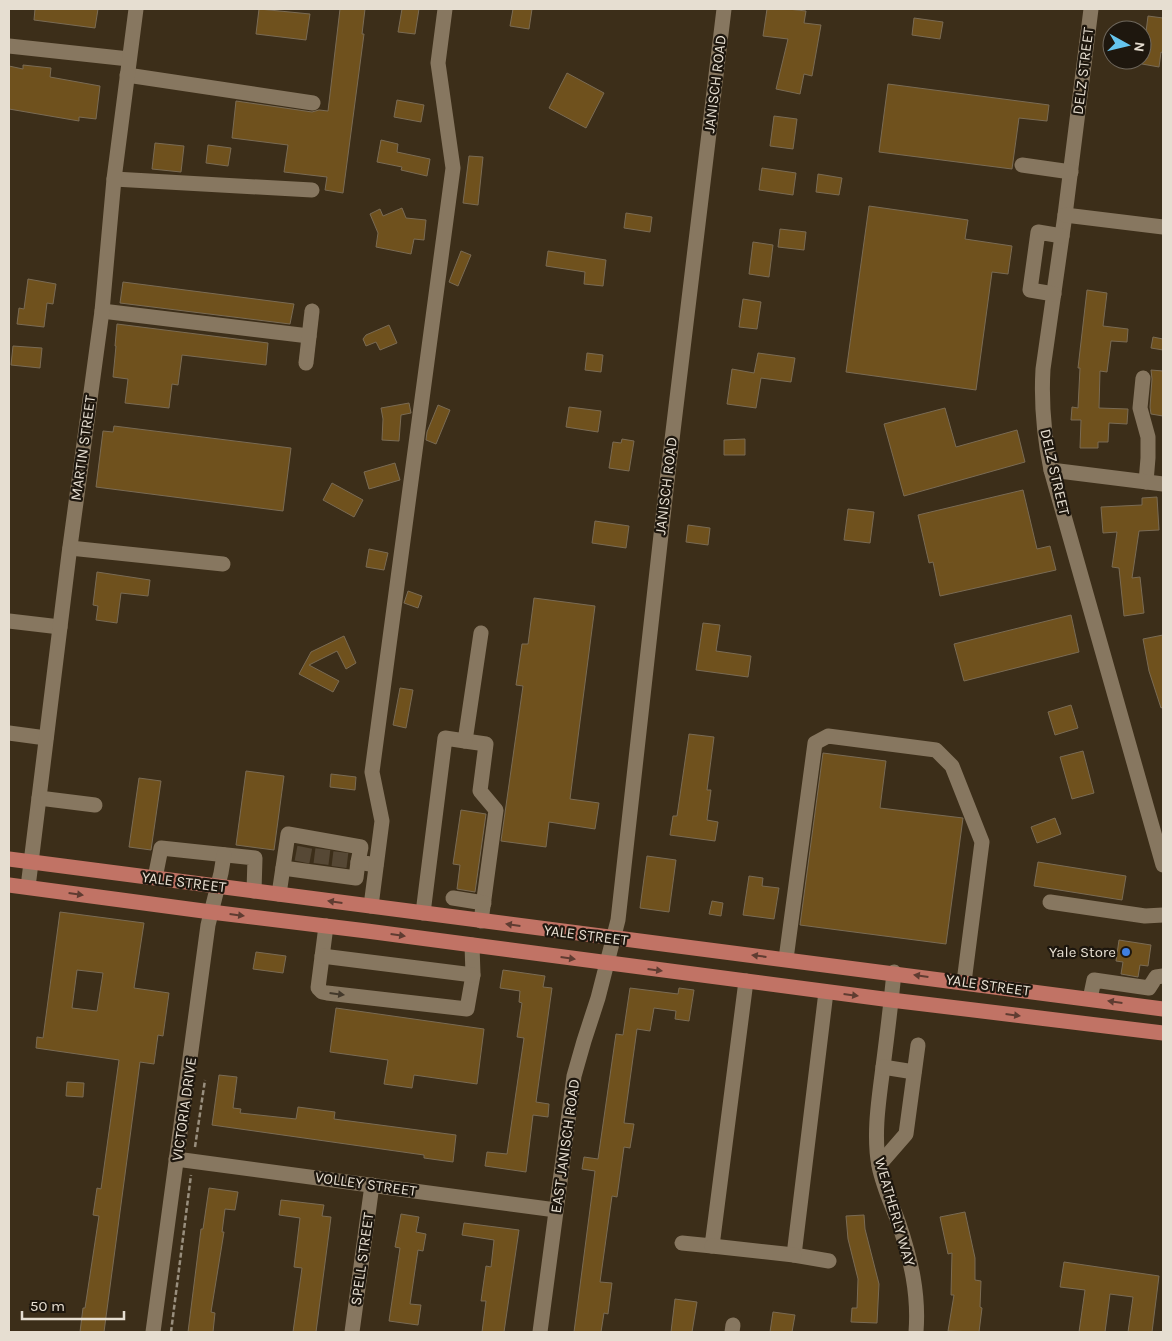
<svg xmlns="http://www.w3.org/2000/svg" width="1172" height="1341" font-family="Karla,sans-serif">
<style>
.building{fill:#6f511d;stroke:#7a6b54;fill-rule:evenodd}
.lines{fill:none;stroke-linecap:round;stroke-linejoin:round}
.minor-tunnel{stroke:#564835;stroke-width:15;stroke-dasharray:15 8;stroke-linecap:butt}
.path{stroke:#998f7e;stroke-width:2.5;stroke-dasharray:5 2.5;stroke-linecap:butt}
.minor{stroke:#877760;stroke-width:15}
.major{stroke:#c17365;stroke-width:15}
.oneway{fill:#5f3c31}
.oneway2{fill:#43392b}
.shop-dot{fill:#3f7fe0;stroke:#1e170e;stroke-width:2}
.labels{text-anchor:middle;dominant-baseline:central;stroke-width:4.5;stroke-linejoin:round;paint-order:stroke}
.street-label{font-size:15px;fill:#e6ded1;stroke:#1e170e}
.poi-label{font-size:15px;fill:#e6ded1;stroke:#1e170e;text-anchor:end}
</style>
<rect width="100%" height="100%" fill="#3c2e19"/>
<g class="building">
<polygon points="35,9 98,9 95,28 34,20"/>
<polygon points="259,9 310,14 306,40 256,34"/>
<polygon points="340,9 365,9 362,34 364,34 343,193 325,190 327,177 284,172 288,145 232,138 236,101 312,112 319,110 328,111"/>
<polygon points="402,9 419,9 415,34 398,32"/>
<polygon points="513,9 532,9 529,29 510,26"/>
<polygon points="767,9 788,9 806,11 804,23 821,25 812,76 804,74 800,94 776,89 788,39 763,36"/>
<polygon points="1148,16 1163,18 1163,53 1161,52 1159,67 1142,64"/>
<polygon points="914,18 943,22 940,39 912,35"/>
<polygon points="23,65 51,68 50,77 100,86 96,119 79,117 79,121 9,109 9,66 23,69"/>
<polygon points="567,73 604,93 586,128 549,108"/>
<polygon points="888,84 1049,105 1047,121 1019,118 1012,169 879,152"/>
<polygon points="397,100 424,105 421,122 394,117"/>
<polygon points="774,116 797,119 793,149 770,146"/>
<polygon points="381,140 398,144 397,152 430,159 427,176 401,170 402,167 377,162"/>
<polygon points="155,143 184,146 181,172 152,169"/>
<polygon points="208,145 231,148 228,166 206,163"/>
<polygon points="469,156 483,157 478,205 463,203"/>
<polygon points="762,168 796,173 793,195 759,190"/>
<polygon points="818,174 842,178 839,195 816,192"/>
<polygon points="869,206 968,220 965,239 1012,246 1008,274 992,272 976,390 846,372"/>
<polygon points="402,208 406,218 426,220 424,240 414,239 411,254 376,247 378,233 370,214 380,209 383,216"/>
<polygon points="626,213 652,217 650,232 624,228"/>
<polygon points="780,229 806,232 804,250 778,247"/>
<polygon points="753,242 773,245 769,277 749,274"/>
<polygon points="461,251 471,255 458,286 449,282"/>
<polygon points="548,251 606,260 603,286 584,284 585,272 546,266"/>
<polygon points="28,279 56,284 53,304 47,303 44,327 17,324 19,308 24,309"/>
<polygon points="123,282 294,304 290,324 120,303"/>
<polygon points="1087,290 1107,293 1103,326 1128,329 1127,342 1111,341 1107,372 1100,371 1099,408 1128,409 1127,424 1109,423 1108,442 1098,442 1098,448 1080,448 1081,420 1071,420 1072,407 1078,408 1080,368 1078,368"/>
<polygon points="743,299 761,302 757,329 739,327"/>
<polygon points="117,324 268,343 266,365 182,355 178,385 172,384 169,408 125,403 128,379 113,377 116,346 115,346"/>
<polygon points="389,325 397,343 380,350 376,342 366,346 363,339 366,335"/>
<polygon points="1153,337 1163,339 1163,350 1151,348"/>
<polygon points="13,346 42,348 40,368 11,365"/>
<polygon points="587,353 603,355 601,372 585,370"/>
<polygon points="758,353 795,358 791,382 761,378 756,408 727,404 732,369 754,373"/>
<polygon points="1151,370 1163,371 1163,416 1151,414 1150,407 1152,379"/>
<polygon points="409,403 411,413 401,415 399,441 382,440 383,419 381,408"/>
<polygon points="438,405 450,410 436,444 426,440 427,432"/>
<polygon points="569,407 601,411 598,432 566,427"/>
<polygon points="945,408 956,447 1017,430 1025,462 904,496 884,424"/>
<polygon points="114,426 291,448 283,511 96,487 103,431 113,432"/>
<polygon points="622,439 634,441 629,471 609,468 613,442 621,443"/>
<polygon points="745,439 745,455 724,455 724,440"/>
<polygon points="395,463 400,480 369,489 364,472"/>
<polygon points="332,483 363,500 354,517 323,500"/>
<polygon points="1023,490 1037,549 1050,546 1056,570 940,596 933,562 929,563 918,515"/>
<polygon points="1157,497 1159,530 1139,531 1132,578 1140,577 1144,613 1124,616 1119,568 1112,567 1117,532 1103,533 1101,507 1142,505 1142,498"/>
<polygon points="848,509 874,512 870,543 844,540"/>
<polygon points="595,521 629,526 626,548 592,543"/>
<polygon points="688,525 710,528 708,545 686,542"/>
<polygon points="369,549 388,553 384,570 366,567"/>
<polygon points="97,572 150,580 148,596 121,593 117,623 96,620 98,606 93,605"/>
<polygon points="408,591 422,596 418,608 404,603"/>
<polygon points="534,598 595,606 570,799 599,803 595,829 549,822 546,847 501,841 523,686 516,685 522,644 528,644"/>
<polygon points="1071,615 1079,652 964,681 954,644"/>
<polygon points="703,623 720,625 716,651 751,656 748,677 696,670"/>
<polygon points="1163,635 1163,707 1161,708 1149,671 1143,639"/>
<polygon points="344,636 356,663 346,669 337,651 309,665 339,681 333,692 299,674 311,652"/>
<polygon points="400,688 413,690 406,728 393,725"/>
<polygon points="1071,705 1078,728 1055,735 1048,712"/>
<polygon points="689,734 714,737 707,790 711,790 707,820 718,822 715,841 670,835 673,816 677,816"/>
<polygon points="1083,751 1094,793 1072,799 1060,757"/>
<polygon points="823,753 886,761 880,808 963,818 946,944 800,925"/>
<polygon points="246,771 284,776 274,850 236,845"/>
<polygon points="331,774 356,777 355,790 330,787"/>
<polygon points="139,778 161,781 151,850 129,847"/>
<polygon points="461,810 486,814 475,892 457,889 460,865 453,864"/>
<polygon points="1055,818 1061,834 1037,843 1031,827"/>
<polygon points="647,856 676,860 669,912 640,908"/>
<polygon points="1038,862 1126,876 1122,900 1034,886"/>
<polygon points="749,876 763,878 762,886 779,888 774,919 743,915"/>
<polygon points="712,901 723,903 721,916 709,914"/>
<path d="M60,912L144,923L134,988L169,993L163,1036L158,1035L154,1064L140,1062L104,1332H80L83,1308H85L99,1216L93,1215L97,1188L101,1189L119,1060L36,1048L37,1037L43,1038ZM77,970L103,973L97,1011L72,1008Z"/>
<polygon points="1119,940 1151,945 1148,966 1140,965 1138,977 1121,974 1123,962 1116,961"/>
<polygon points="256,952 286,956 283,973 253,969"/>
<polygon points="503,970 545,976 543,987 552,988 536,1102 549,1104 548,1117 533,1115 526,1172 485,1166 487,1152 507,1154 524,1038 517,1037 522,1003 519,1002 520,991 500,988"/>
<polygon points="630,988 678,994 679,988 694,990 689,1021 675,1019 676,1011 654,1008 650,1031 637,1029 624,1123 634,1124 630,1148 624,1147 617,1197 612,1196 600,1282 612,1283 608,1314 604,1313 601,1332 574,1332 595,1171 582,1169 584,1157 598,1159 616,1034 623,1035"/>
<polygon points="336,1008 484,1029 477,1084 414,1075 412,1088 384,1084 388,1060 330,1052"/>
<polygon points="219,1075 237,1077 233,1108 241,1109 240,1113 296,1119 298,1107 335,1112 334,1119 456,1135 453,1162 424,1158 424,1155 212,1125"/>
<polygon points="67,1082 84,1083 83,1097 66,1096"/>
<polygon points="209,1188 238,1192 235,1210 225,1209 222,1232 224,1232 211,1312 215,1313 213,1332 188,1332 201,1229 203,1229"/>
<polygon points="281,1200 324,1205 322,1216 331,1217 316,1332 293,1332 302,1268 294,1267 300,1218 279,1215"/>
<polygon points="965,1212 975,1258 975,1280 981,1281 980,1307 982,1308 979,1332 948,1331 954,1295 951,1295 952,1253 948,1254 940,1217"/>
<polygon points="401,1214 419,1217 416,1232 426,1234 423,1251 418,1250 410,1304 421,1305 418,1325 389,1321 400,1248 395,1247"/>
<polygon points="864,1215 865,1229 879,1284 877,1323 851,1322 852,1308 857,1308 858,1279 848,1239 846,1216"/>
<polygon points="464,1223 519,1230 504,1332 482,1332 486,1301 481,1301 486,1266 491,1267 494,1240 462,1235"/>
<polygon points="1064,1262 1159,1276 1152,1332 1128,1332 1133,1297 1110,1294 1105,1332 1079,1332 1085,1290 1060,1287"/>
<polygon points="675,1299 697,1302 692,1332 671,1332"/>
<polygon points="773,1312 795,1315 792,1332 770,1332"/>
</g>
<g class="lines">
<g class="minor-tunnel">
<polyline points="302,862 305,846"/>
<polyline points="321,864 323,848"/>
<polyline points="339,867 341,851"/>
</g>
<g class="path">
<polyline points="195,1147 205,1080"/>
<polyline points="171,1332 191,1175"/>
</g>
<g class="minor">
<path d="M1091,9L1065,215L1043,369C1041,403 1044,436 1051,470L1163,865"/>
<polyline points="9,46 129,59"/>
<polyline points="127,75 313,103"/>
<polyline points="1022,165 1071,172"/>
<polyline points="114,179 312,190"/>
<polyline points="1065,215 1163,227"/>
<polyline points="1054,294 1030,290 1038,232 1062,236"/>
<polyline points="102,311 309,336"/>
<polyline points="306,363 312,311"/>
<polyline points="1143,378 1140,408 1148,437 1148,458 1146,482"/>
<polyline points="1051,470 1163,484"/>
<polyline points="70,548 223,564"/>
<polyline points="9,621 60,627"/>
<polyline points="9,733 46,738"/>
<polyline points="465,741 486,744 480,791 496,810 481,921"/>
<polyline points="39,798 95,805"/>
<polyline points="283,868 356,878 358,862"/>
<polyline points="155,878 161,848 255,858 254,891"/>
<polyline points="28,887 69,554 102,311 114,179 136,9"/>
<polyline points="279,894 288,834 361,847 358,862 376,865"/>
<polyline points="453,898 484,903"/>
<polyline points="1050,902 1145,916 1163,915"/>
<polyline points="371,906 382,821 372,772 453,168 438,63 445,9"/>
<polyline points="423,913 445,738 465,741 481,633"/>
<polyline points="326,926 318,988 322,992 327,993 467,1009 473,975 472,945"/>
<polyline points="322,956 473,975"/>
<polyline points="786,959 815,743 828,736 936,750 952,766 982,842 964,982"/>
<path d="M894,972C891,1004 887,1036 883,1067C879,1099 873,1134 879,1166C883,1186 892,1205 899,1224C911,1260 919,1294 916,1332"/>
<polyline points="826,992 794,1255 829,1261"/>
<polyline points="1090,999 1094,980 1149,988 1156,977 1163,976"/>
<polyline points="883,1067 914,1072"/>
<polyline points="176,1159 556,1210"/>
<polyline points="879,1165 906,1134 918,1045"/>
<polyline points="682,1243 712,1246 746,981"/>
<polyline points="712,1246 794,1255"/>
<polyline points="153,1332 208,925 221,873 224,855"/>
<polyline points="352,1332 372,1185"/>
<polyline points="540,1332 574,1076 584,1041 598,998 618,920 667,481 724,9"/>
<polyline points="732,1332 733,1325"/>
</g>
<g class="major">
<polyline points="9,859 1163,1009"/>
<polyline points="9,885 211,912 367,931 891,1000 1163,1033"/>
</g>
</g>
<defs><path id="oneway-solid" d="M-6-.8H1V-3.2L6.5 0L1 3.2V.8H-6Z" transform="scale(1.25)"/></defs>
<g class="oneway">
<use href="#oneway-solid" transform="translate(76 894) rotate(8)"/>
<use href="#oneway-solid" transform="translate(335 902) rotate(-172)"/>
<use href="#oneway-solid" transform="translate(237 915) rotate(7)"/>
<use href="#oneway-solid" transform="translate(513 925) rotate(-172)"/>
<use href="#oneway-solid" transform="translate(398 935) rotate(8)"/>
<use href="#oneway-solid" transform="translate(759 956) rotate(-173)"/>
<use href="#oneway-solid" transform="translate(568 958) rotate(8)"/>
<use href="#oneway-solid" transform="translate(655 970) rotate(7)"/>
<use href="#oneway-solid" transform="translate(921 976) rotate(-172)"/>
<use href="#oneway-solid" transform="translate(851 995) rotate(7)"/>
<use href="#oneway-solid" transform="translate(1115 1002) rotate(-172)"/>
<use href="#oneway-solid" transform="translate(1013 1015) rotate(7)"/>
</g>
<use class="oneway2" href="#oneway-solid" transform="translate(337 994) rotate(7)"/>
<circle class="shop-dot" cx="1126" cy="952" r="5"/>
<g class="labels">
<g class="street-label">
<text transform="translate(1083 71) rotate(-83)">DELZ STREET</text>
<text transform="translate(715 84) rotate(-83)">JANISCH ROAD</text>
<text transform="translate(83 448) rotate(-82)">MARTIN STREET</text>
<text transform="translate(1055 472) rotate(77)">DELZ STREET</text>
<text transform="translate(666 486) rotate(-83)">JANISCH ROAD</text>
<text transform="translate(184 882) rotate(7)">YALE STREET</text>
<text transform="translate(586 935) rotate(7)">YALE STREET</text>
<text transform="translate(988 985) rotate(8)">YALE STREET</text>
<text transform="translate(184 1109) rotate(-82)">VICTORIA DRIVE</text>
<text transform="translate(565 1146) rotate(-82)">EAST JANISCH ROAD</text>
<text transform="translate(366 1184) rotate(8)">VOLLEY STREET</text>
<text transform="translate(895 1212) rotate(74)">WEATHERLY WAY</text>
<text transform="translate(362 1259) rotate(-82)">SPELL STREET</text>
</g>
<g class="poi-label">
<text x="1116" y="952">Yale Store</text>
</g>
</g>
<rect width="1172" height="1341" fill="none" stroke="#e6ded1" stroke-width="20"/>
<g transform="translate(1127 45) rotate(98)"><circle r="24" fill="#1e170e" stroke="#6e675c"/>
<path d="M0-4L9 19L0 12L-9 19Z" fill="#65c5ee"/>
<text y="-8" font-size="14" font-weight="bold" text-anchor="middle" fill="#e6ded1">N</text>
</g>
<path d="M22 1311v8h102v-8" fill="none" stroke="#e6ded1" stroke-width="2.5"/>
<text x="30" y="1311" font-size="15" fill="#e6ded1" stroke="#1e170e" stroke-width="4" paint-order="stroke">50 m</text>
</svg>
